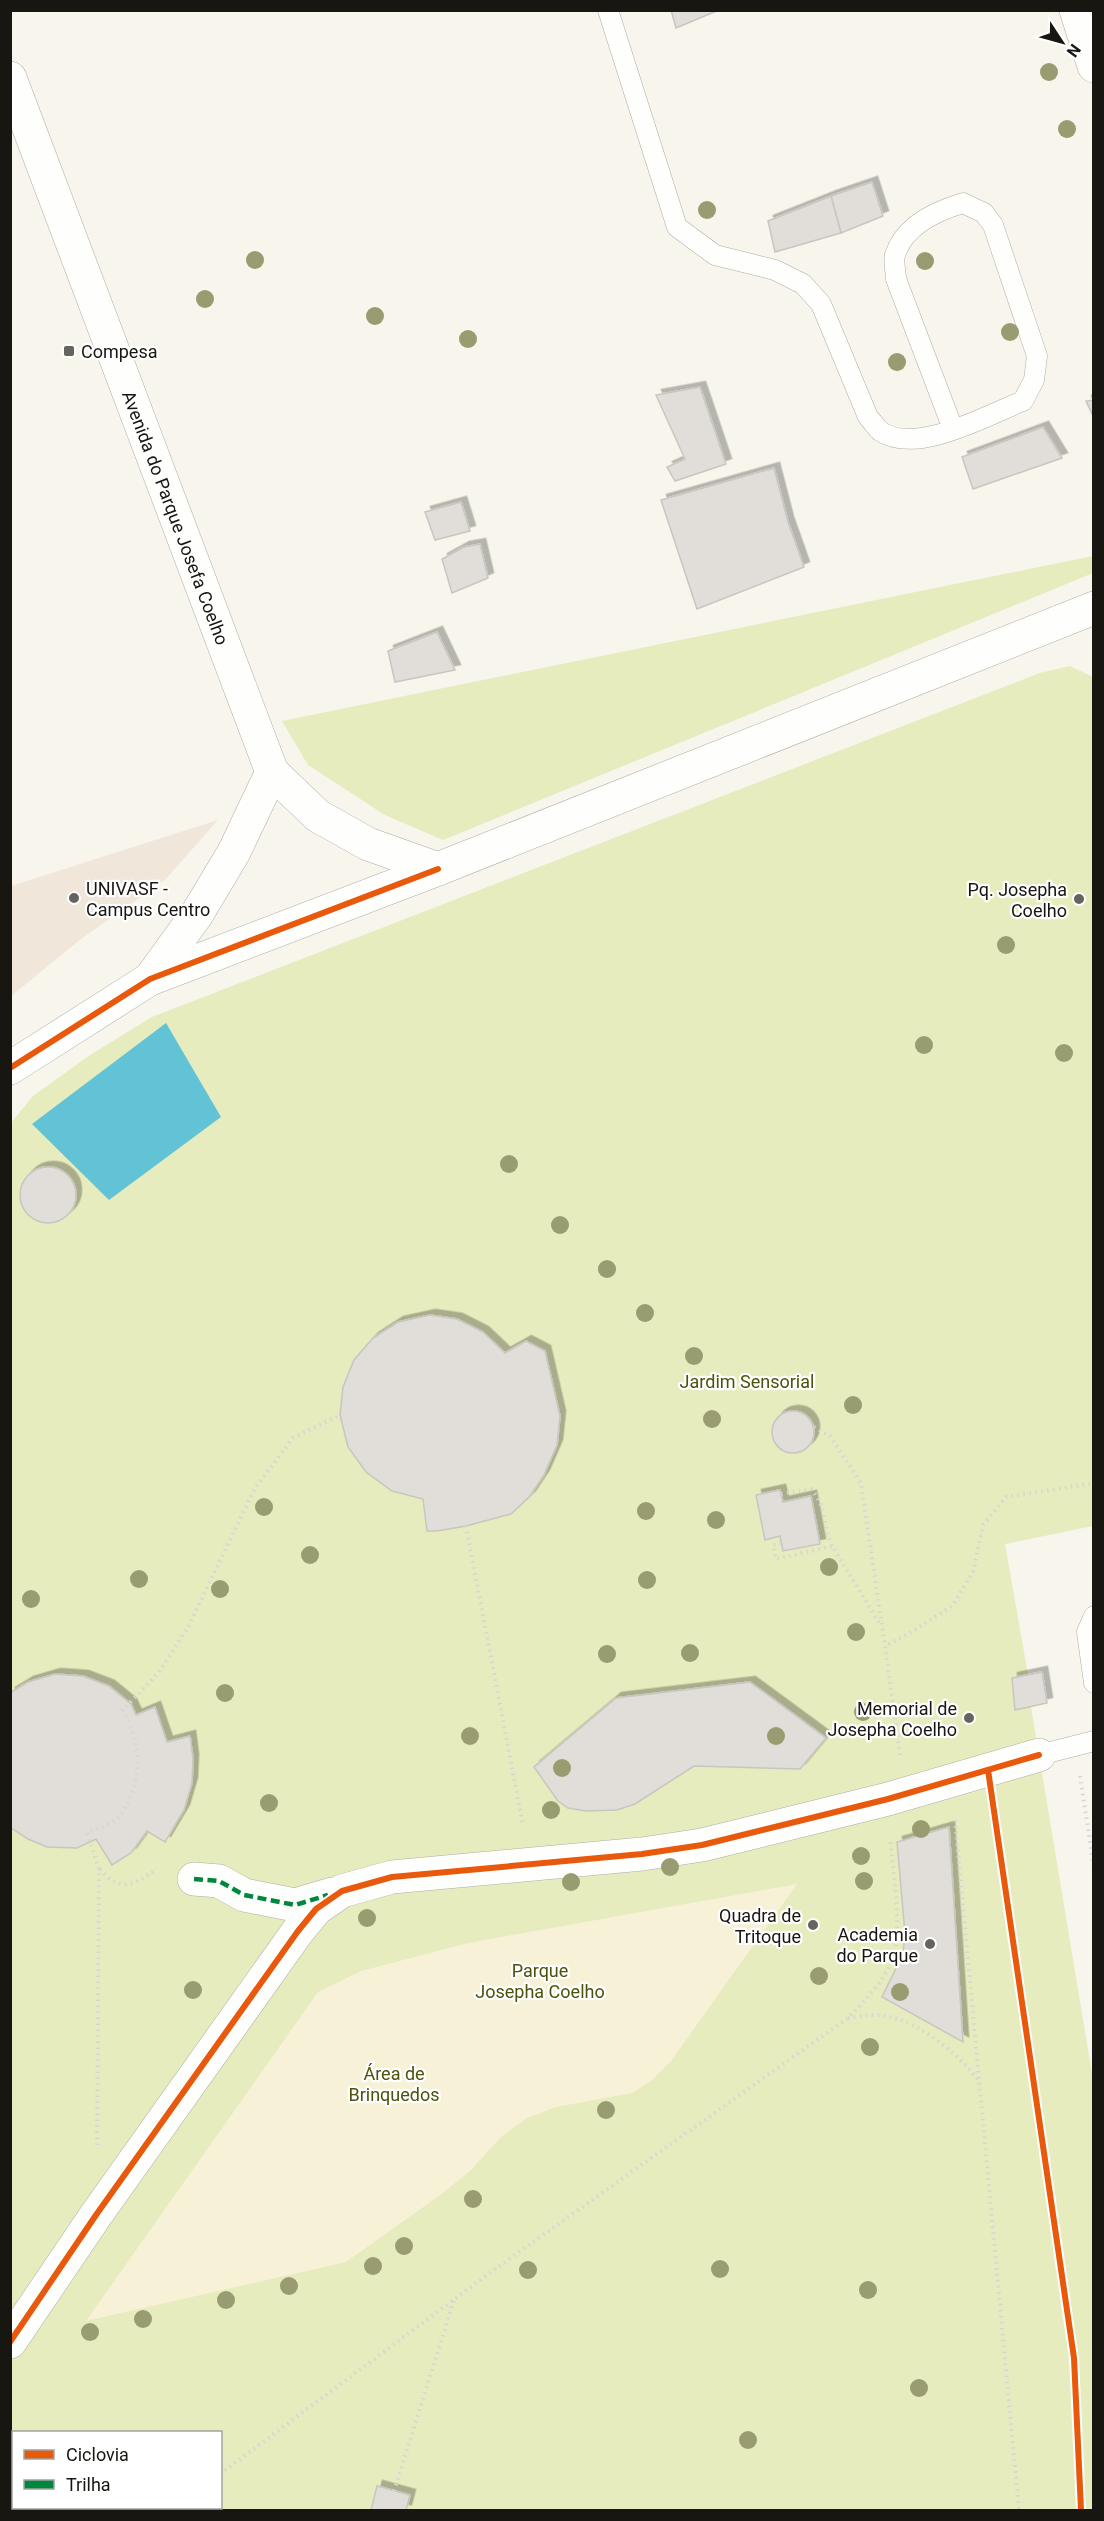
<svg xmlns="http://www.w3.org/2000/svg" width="1104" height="2521" font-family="Roboto,sans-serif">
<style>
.education{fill:#f1e6da}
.green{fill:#e6ecbd;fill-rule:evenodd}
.sand{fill:#f7f1d8}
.water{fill:#62c3d6}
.building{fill:#e1ddd9;stroke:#c9c5c1;stroke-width:1.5;filter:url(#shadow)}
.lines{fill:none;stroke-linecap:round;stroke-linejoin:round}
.lane-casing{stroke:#aeada7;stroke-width:21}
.street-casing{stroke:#aeada7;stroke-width:34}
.secondary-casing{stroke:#aeada7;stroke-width:34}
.path{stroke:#d6d6d3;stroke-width:4;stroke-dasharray:1.5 4.5;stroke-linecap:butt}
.lane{stroke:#fefefc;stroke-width:20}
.street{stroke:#fefefc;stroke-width:33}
.secondary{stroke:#fefefc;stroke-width:33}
.quiet{stroke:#00873e;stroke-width:4.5;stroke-dasharray:9 4.5;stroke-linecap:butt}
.cycleway-casing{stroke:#fff;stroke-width:10}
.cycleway{stroke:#e8590c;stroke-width:6}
.tree{fill:#999c71}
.poi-dot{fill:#66645e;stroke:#fff;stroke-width:2}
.labels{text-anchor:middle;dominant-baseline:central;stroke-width:4.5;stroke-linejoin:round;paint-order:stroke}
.poi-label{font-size:18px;fill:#181611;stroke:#fff;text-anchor:end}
.street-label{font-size:18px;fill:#181611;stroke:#fff}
.park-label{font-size:18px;fill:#4c530d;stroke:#fff}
</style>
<defs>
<filter id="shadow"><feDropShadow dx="5.5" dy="-5.5" stdDeviation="0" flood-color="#0004"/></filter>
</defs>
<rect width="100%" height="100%" fill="#f7f5ec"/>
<polygon class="education" points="218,820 165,880 81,939 11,996 11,886"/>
<g class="green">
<polygon points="1093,556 1093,573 443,840 385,815 308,765 282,721"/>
<path d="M1070,666L1093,677V1526L1005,1544L1028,1675L1042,1672L1047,1703L1031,1707L1093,2080V2510H11V1123L33,1096L90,1055L152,1017L1040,673ZM14,2432H220V2508H14Z"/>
</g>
<polygon class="sand" points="797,1884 671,2061 651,2081 632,2093 556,2107 527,2118 502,2136 470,2171 443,2193 346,2262 86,2321 318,1992 361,1971 468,1943"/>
<polygon class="water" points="166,1023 221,1117 109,1200 32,1124"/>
<g class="building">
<polygon points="671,10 719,10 676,28"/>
<polygon points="872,182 883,216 841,233 831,196"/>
<polygon points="831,196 841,233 775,252 768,221"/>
<polygon points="700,387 726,464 675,481 667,467 685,459 656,395"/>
<polygon points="1094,400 1094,418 1086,401"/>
<polygon points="1043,427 1062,458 973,489 962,457"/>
<polygon points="774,468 788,522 804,567 697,609 661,500"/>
<polygon points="461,502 470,531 435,540 425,512"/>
<polygon points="480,544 488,578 452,593 442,559 464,547"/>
<polygon points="437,632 455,670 395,682 388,651"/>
<circle cx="48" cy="1195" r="28"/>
<polygon points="430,1315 457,1319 483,1332 505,1353 526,1341 545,1351 560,1416 557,1445 544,1475 530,1496 511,1514 466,1526 437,1531 427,1531 423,1499 392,1491 366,1472 348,1447 340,1415 343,1387 354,1360 373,1338 398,1322"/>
<circle cx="793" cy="1432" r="21"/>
<polygon points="780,1490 783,1502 811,1496 820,1544 783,1551 780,1536 765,1540 756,1495"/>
<polygon points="1042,1672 1047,1703 1015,1710 1012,1678"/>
<polygon points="55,1674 83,1676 109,1686 131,1704 136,1715 155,1707 167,1742 190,1736 193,1759 192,1783 184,1810 165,1842 147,1831 131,1853 112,1865 96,1839 77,1848 47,1847 28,1839 10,1827 10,1693 28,1682"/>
<polygon points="750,1682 826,1738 800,1769 694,1766 635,1804 617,1810 586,1811 568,1808 558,1801 534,1767 616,1698"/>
<polygon points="949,1827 963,2042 882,1997 903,1954 905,1934 897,1842"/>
<polygon points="377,2486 410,2495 406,2510 371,2510"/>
</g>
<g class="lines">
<g class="lane-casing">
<g id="lane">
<path d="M608,10L677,227L715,255L775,270L803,284L821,304L868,417C872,421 876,427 880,431C916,456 987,415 1023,401L1034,380L1037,356L993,225L984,213L963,203C936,211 904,226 895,255C893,262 896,272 896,279L953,429"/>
<polyline points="1094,1616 1087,1632 1094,1683"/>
<polyline points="1039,1755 1094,1741"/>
</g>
</g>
<g class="street-casing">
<g id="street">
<polyline points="194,1879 219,1881 244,1895 295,1905 332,1894"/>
<polyline points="10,2342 96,2215 298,1931 316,1909 342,1891 392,1877 642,1854 702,1845 888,1799 1039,1755"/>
</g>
</g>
<g class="secondary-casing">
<g id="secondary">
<polyline points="1076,10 1094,66"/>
<path id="s1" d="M10,78L272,772L318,816L368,844L438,869"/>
<polyline points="150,979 197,914 234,852 272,772"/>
<polyline points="10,1068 150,979 438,869 1094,608"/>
</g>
</g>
<g class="path">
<polyline points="814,1427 830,1436 861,1483 885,1646"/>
<path d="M781,1494L811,1489C829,1509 821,1525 832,1545C847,1572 865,1598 880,1625"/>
<polyline points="466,1526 523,1826"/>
<polyline points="781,1543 773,1545 776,1559 833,1546"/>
<polyline points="900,1755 885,1646 915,1630 953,1605 973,1572 983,1525 1006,1497 1094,1483"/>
<polyline points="1080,1776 1094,1868"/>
<polyline points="955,1820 1019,2510"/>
<path d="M100,1869C121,1894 135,1884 157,1869"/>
<path d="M848,2018C856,2017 864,2015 872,2015C913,2014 953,2050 978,2079"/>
<path d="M97,2145L99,1869L87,1833C98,1829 111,1824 120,1816C123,1813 125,1807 127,1804C143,1773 140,1740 123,1710L159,1672L188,1627L255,1488L293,1438L340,1415"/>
<path d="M220,2474L495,2269L848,2018C866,1999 889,1977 895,1950C901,1923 893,1868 890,1838"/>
<polyline points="394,2491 454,2300"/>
<polyline points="184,2510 186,2508"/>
</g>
<use href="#lane" class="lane"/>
<use href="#street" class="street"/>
<use href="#secondary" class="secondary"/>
<polyline class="quiet" points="194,1879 219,1881 244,1895 295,1905 328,1895"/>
<g class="cycleway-casing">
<g id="cycleway">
<polyline points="10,1068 150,979 438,869"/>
<polyline points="988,1770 1074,2358 1081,2510"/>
<polyline points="10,2342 96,2215 298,1931 316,1909 342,1891 392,1877 642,1854 702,1845 888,1799 1039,1755"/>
</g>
</g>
<use href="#cycleway" class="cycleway"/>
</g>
<g class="tree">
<circle cx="1049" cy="72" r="9"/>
<circle cx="1067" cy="129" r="9"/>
<circle cx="707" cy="210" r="9"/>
<circle cx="255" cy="260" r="9"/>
<circle cx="925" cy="261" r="9"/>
<circle cx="205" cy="299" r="9"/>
<circle cx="375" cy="316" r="9"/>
<circle cx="1010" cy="332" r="9"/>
<circle cx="468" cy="339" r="9"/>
<circle cx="897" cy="362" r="9"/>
<circle cx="1006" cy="945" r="9"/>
<circle cx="924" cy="1045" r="9"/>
<circle cx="1064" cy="1053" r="9"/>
<circle cx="509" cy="1164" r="9"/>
<circle cx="560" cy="1225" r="9"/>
<circle cx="607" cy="1269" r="9"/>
<circle cx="645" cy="1313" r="9"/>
<circle cx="694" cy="1356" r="9"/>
<circle cx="853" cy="1405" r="9"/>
<circle cx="712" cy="1419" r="9"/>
<circle cx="264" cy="1507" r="9"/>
<circle cx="646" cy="1511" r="9"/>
<circle cx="716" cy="1520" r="9"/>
<circle cx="310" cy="1555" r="9"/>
<circle cx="829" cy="1567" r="9"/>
<circle cx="139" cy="1579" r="9"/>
<circle cx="647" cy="1580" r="9"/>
<circle cx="220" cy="1589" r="9"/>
<circle cx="31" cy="1599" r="9"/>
<circle cx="856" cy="1632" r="9"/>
<circle cx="690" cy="1653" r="9"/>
<circle cx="607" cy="1654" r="9"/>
<circle cx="225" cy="1693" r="9"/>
<circle cx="863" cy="1712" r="9"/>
<circle cx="470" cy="1736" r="9"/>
<circle cx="776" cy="1736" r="9"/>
<circle cx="562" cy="1768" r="9"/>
<circle cx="269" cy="1803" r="9"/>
<circle cx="551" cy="1810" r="9"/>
<circle cx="921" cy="1829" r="9"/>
<circle cx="861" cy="1856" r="9"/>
<circle cx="670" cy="1867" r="9"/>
<circle cx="864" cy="1881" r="9"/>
<circle cx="571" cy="1882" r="9"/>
<circle cx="367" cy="1918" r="9"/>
<circle cx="819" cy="1976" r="9"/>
<circle cx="193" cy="1990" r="9"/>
<circle cx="900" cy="1992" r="9"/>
<circle cx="870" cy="2047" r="9"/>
<circle cx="606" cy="2110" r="9"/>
<circle cx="473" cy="2199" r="9"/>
<circle cx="404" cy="2246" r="9"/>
<circle cx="373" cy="2266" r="9"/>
<circle cx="720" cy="2269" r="9"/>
<circle cx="528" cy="2270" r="9"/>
<circle cx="289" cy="2286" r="9"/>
<circle cx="868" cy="2290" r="9"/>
<circle cx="226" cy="2300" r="9"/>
<circle cx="143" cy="2319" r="9"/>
<circle cx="90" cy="2332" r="9"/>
<circle cx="919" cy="2388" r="9"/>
<circle cx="748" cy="2440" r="9"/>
</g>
<g class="poi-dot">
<rect x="63" y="345" width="12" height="12" rx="3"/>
<circle cx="74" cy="898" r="6"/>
<circle cx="1079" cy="899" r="6"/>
<circle cx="969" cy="1718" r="6"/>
<circle cx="813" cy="1925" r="6"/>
<circle cx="930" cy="1944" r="6"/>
</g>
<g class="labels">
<g class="poi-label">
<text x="81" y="351" text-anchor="start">Compesa</text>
<text x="86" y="888" text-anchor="start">UNIVASF -<tspan x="86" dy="21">Campus Centro</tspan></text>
<text x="1067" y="889">Pq. Josepha<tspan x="1067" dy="21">Coelho</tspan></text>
<text x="957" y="1708">Memorial de<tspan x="957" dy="21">Josepha Coelho</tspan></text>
<text x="801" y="1915">Quadra de<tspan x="801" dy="21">Tritoque</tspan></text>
<text x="918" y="1934">Academia<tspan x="918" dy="21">do Parque</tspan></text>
</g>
<g class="street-label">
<text stroke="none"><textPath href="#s1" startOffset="470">Avenida do Parque Josefa Coelho</textPath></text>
</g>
<g class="park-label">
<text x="747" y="1381">Jardim Sensorial</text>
<text x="540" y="1970">Parque<tspan x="540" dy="21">Josepha Coelho</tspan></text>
<text x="394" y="2073">Área de<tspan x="394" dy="21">Brinquedos</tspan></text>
</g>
</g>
<rect width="1104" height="2521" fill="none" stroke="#181611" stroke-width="24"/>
<rect x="12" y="2431" width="210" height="78" fill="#ffffff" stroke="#a3a2a0" stroke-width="1.5"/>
<rect x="24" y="2450" width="30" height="9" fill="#e8590c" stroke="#a3a2a0" stroke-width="1.5"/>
<text x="66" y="2461" font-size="18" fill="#181611">Ciclovia</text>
<rect x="24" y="2480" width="30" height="9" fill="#00873e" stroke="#a3a2a0" stroke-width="1.5"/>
<text x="66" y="2491" font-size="18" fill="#181611">Trilha</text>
<g transform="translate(1062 42) rotate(126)" stroke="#ffffff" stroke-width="4.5" paint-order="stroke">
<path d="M0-4.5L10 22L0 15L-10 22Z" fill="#181611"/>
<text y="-9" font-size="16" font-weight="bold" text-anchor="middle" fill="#181611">N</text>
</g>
</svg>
